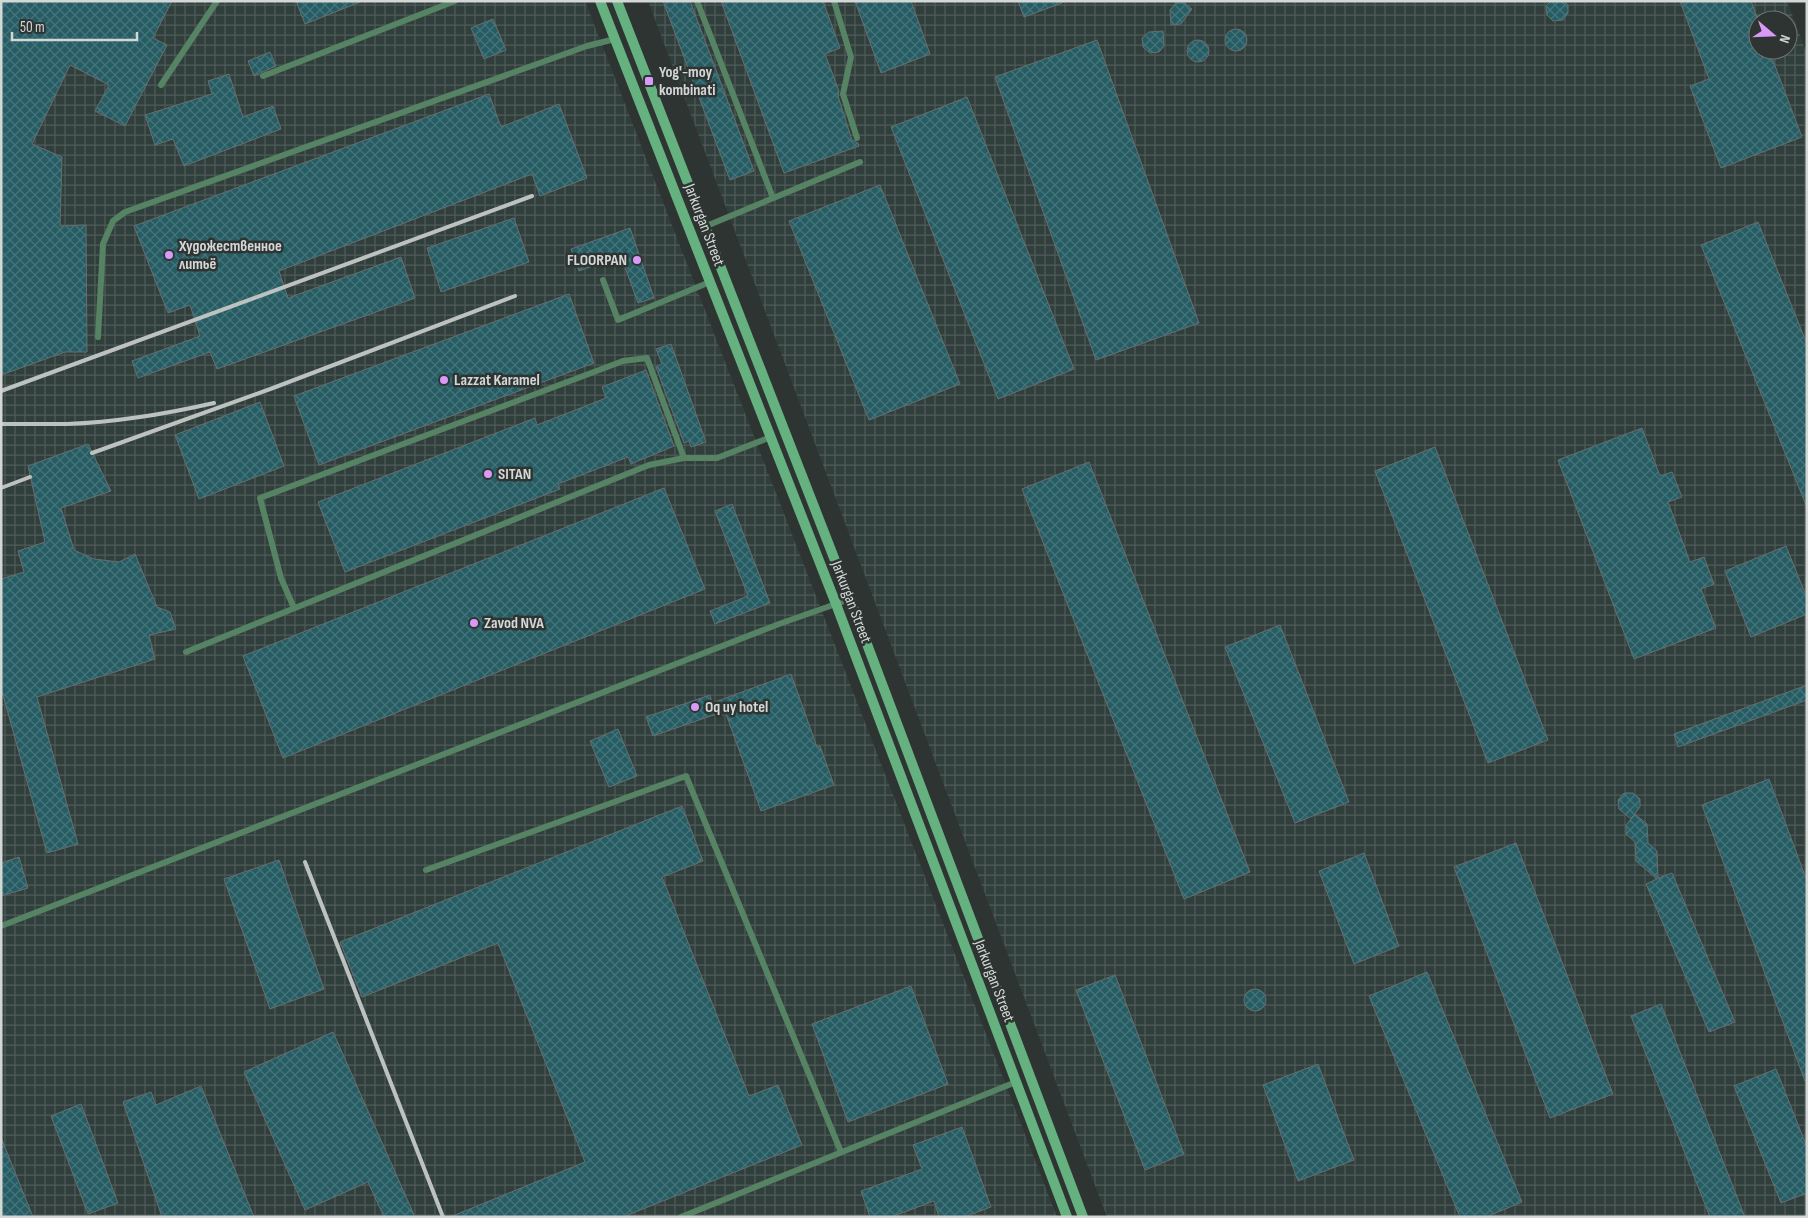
<svg xmlns="http://www.w3.org/2000/svg" width="1808" height="1218" font-family="'Sofia Sans Condensed',sans-serif">
<style>
.industrial{fill:url(#industrial-grid);fill-rule:evenodd}
.building{fill:url(#building-cross-hatch);stroke:#676e6f}
.lines{fill:none;stroke-linecap:round;stroke-linejoin:round}
.service{stroke:#558364;stroke-width:6}
.secondary{stroke:#65b17f;stroke-width:10}
.rail{stroke:#bdc2c1;stroke-width:4}
.poi-dot{fill:#d99af7;stroke:#2e3432;stroke-width:2}
.labels{text-anchor:middle;dominant-baseline:central;stroke-width:5;stroke-linejoin:round;paint-order:stroke}
.poi-label{font-size:16px;font-weight:bold;fill:#d3d7d6;stroke:#2e3432;text-anchor:start}
.street-label{font-size:16px;fill:#d3d7d6;stroke:#2e3432}
</style>
<defs>
<pattern id="industrial-grid" width="8" height="8" patternUnits="userSpaceOnUse" patternTransform="scale(1.25)"><rect width="8" height="8" fill="#313f3c"/><path d="M0 4h8M4 0v8" fill="none" stroke="#4e5a57"/></pattern>
<pattern id="building-cross-hatch" width="8" height="8" patternUnits="userSpaceOnUse" patternTransform="scale(1.25)"><rect width="8" height="8" fill="#265d64"/><path d="M0 0l8 8M0 8l8-8" fill="none" stroke="#457479"/></pattern>
</defs>
<rect width="100%" height="100%" fill="#2e3432"/>
<g class="industrial">
<polygon points="1,1 585,1 1057,1217 1,1217"/>
<path d="M648,1H1787L1807,54V1217H1107ZM1758,20H1788V50H1758Z"/>
</g>
<g class="building">
<polygon points="1,1 172,1 153,38 167,45 125,126 95,111 109,85 70,65 32,144 62,157 60,226 86,225 87,352 65,352 1,375"/>
<polygon points="296,1 360,1 360,2 305,24"/>
<polygon points="663,1 690,1 754,171 730,180"/>
<polygon points="721,1 823,1 840,48 825,54 839,91 838,96 852,140 858,143 859,146 784,173"/>
<polygon points="855,1 911,1 930,54 881,73"/>
<polygon points="1018,1 1062,1 1062,3 1024,17"/>
<polygon points="1551,1 1564,1 1568,5 1568,13 1563,20 1553,21 1547,15 1546,6"/>
<polygon points="1680,1 1751,1 1758,20 1758,50 1769,50 1802,137 1721,168 1690,86 1709,79"/>
<polygon points="1176,3 1185,3 1192,9 1181,24 1171,25 1170,10"/>
<polygon points="493,19 506,50 484,59 471,28"/>
<circle cx="1236" cy="40" r="11"/>
<polygon points="1163,31 1164,46 1159,52 1150,53 1143,47 1142,38 1149,32"/>
<polygon points="1097,40 1199,323 1096,360 995,77"/>
<circle cx="1198" cy="51" r="11"/>
<polygon points="270,52 276,66 254,76 248,61"/>
<polygon points="229,74 243,117 273,106 281,129 184,166 173,139 155,145 145,115 212,94 208,81"/>
<polygon points="489,94 501,127 559,104 587,178 540,196 532,174 279,271 288,298 401,257 415,298 217,369 210,352 138,378 132,361 200,336 190,305 168,313 134,226"/>
<polygon points="967,97 1074,369 998,399 891,127"/>
<polygon points="880,185 960,384 869,420 789,221"/>
<polygon points="514,218 529,262 441,292 427,248"/>
<polygon points="1758,222 1807,344 1806,505 1701,245"/>
<polygon points="630,228 654,298 638,303 621,256 579,271 571,249"/>
<polygon points="569,294 594,363 319,465 294,396"/>
<polygon points="671,344 706,442 691,447 689,441 684,443 656,367 662,364 656,349"/>
<polygon points="646,370 674,446 631,464 628,457 558,484 560,489 345,572 318,502 535,418 537,425 606,398 602,387"/>
<polygon points="260,402 284,466 199,499 175,435"/>
<polygon points="1642,428 1660,476 1672,472 1682,497 1668,502 1690,562 1704,557 1714,584 1701,589 1716,628 1634,659 1558,460"/>
<polygon points="88,444 111,491 61,508 74,550 94,559 119,562 135,554 157,607 170,612 176,629 149,635 155,659 37,697 78,844 47,853 1,688 1,579 24,572 18,551 45,542 28,466"/>
<polygon points="1435,447 1548,740 1488,763 1375,471"/>
<polygon points="1089,462 1250,872 1184,899 1022,489"/>
<polygon points="664,488 705,589 283,758 243,656"/>
<polygon points="732,504 770,603 715,624 710,611 748,596 715,511"/>
<polygon points="1786,546 1807,598 1807,614 1751,637 1725,571"/>
<polygon points="1280,625 1349,802 1295,823 1225,647"/>
<polygon points="791,674 817,747 820,746 834,785 761,811 725,711 653,736 646,717 710,695 712,703"/>
<polygon points="1807,685 1807,700 1678,747 1674,734"/>
<polygon points="618,729 637,776 609,787 590,741"/>
<polygon points="1769,779 1807,881 1807,1080 1805,1081 1702,805"/>
<polygon points="1624,793 1633,793 1640,799 1640,807 1631,819 1619,809 1618,800"/>
<polygon points="682,806 703,861 662,877 749,1096 778,1085 802,1145 623,1217 450,1217 585,1162 498,943 362,997 340,942"/>
<polygon points="1635,814 1647,824 1648,843 1657,851 1658,878 1672,873 1735,1022 1709,1032 1646,884 1657,879 1636,861 1635,842 1626,834 1626,825"/>
<polygon points="1516,843 1613,1094 1550,1118 1454,867"/>
<polygon points="1364,853 1399,946 1354,964 1319,871"/>
<polygon points="19,857 28,888 1,896 1,863"/>
<polygon points="279,860 324,989 270,1009 224,879"/>
<polygon points="1427,972 1522,1202 1486,1217 1460,1217 1369,996"/>
<polygon points="1115,975 1184,1154 1145,1170 1076,990"/>
<polygon points="911,986 948,1084 848,1122 812,1024"/>
<circle cx="1255" cy="1000" r="11"/>
<polygon points="1661,1004 1745,1217 1710,1217 1631,1016"/>
<polygon points="333,1032 415,1217 384,1217 368,1182 305,1210 244,1072"/>
<polygon points="1318,1064 1354,1160 1298,1181 1263,1085"/>
<polygon points="1776,1069 1807,1147 1807,1193 1781,1203 1734,1086"/>
<polygon points="201,1086 254,1217 162,1217 123,1102 151,1092 156,1105"/>
<polygon points="81,1104 118,1203 88,1214 51,1116"/>
<polygon points="962,1127 991,1207 964,1217 939,1217 934,1201 891,1217 870,1217 861,1191 922,1169 913,1145"/>
<polygon points="1,1140 2,1140 33,1217 1,1217"/>
</g>
<g class="lines">
<g class="service">
<polyline points="697,1 773,198"/>
<polyline points="834,1 851,57 843,94 857,138"/>
<polyline points="263,76 455,1"/>
<polyline points="161,85 217,1"/>
<polyline points="704,227 860,162"/>
<polyline points="603,280 618,320 710,282"/>
<polyline points="98,337 103,244 113,221 125,212 537,64 587,46 615,39"/>
<polyline points="294,608 281,578 260,498 623,361 647,358 684,458"/>
<polyline points="186,652 649,465 684,458 717,458 771,437"/>
<polyline points="426,870 686,776 841,1152"/>
<polyline points="1,926 779,624 850,599"/>
<polyline points="681,1217 1016,1082"/>
</g>
<g class="secondary">
<polyline points="600,1 836,604 1067,1217"/>
<polyline points="617,1 850,599 1083,1217"/>
</g>
<g class="rail">
<polyline points="1,391 532,196"/>
<path d="M1,424C23,424 45,424 67,424C117,422 166,414 214,403"/>
<polyline points="92,453 273,388 515,296"/>
<polyline points="1,488 30,477"/>
<polyline points="305,862 443,1217"/>
</g>
</g>
<g class="poi-dot">
<rect x="644" y="76" width="10" height="10" rx="2.5"/>
<circle cx="169" cy="255" r="5"/>
<circle cx="637" cy="260" r="5"/>
<circle cx="444" cy="380" r="5"/>
<circle cx="488" cy="474" r="5"/>
<circle cx="474" cy="623" r="5"/>
<circle cx="695" cy="707" r="5"/>
</g>
<g class="labels">
<g class="poi-label">
<text x="659" y="72">Yog'-moy<tspan x="659" dy="18">kombinati</tspan></text>
<text x="179" y="246">Художественное<tspan x="179" dy="18">литьё</tspan></text>
<text x="627" y="260" text-anchor="end">FLOORPAN</text>
<text x="454" y="380">Lazzat Karamel</text>
<text x="498" y="474">SITAN</text>
<text x="484" y="623">Zavod NVA</text>
<text x="705" y="707">Oq uy hotel</text>
</g>
<g class="street-label">
<text transform="translate(704 225) rotate(69)">Jarkurgan Street</text>
<text transform="translate(851 602) rotate(69)">Jarkurgan Street</text>
<text transform="translate(994 981) rotate(69)">Jarkurgan Street</text>
</g>
</g>
<rect width="1808" height="1218" fill="none" stroke="#d3d7d6" stroke-width="5"/>
<g transform="translate(1773 35) rotate(109)"><circle r="24" fill="#2e3432" stroke="#707574"/>
<path d="M0-4L9 19L0 12L-9 19Z" fill="#d99af7"/>
<text y="-8" font-size="14" font-weight="bold" text-anchor="middle" fill="#d3d7d6">N</text>
</g>
<path d="M12 32v8h125v-8" fill="none" stroke="#d3d7d6" stroke-width="2.5"/>
<text x="20" y="32" font-size="15" fill="#d3d7d6" stroke="#2e3432" stroke-width="4" paint-order="stroke">50 m</text>
</svg>
